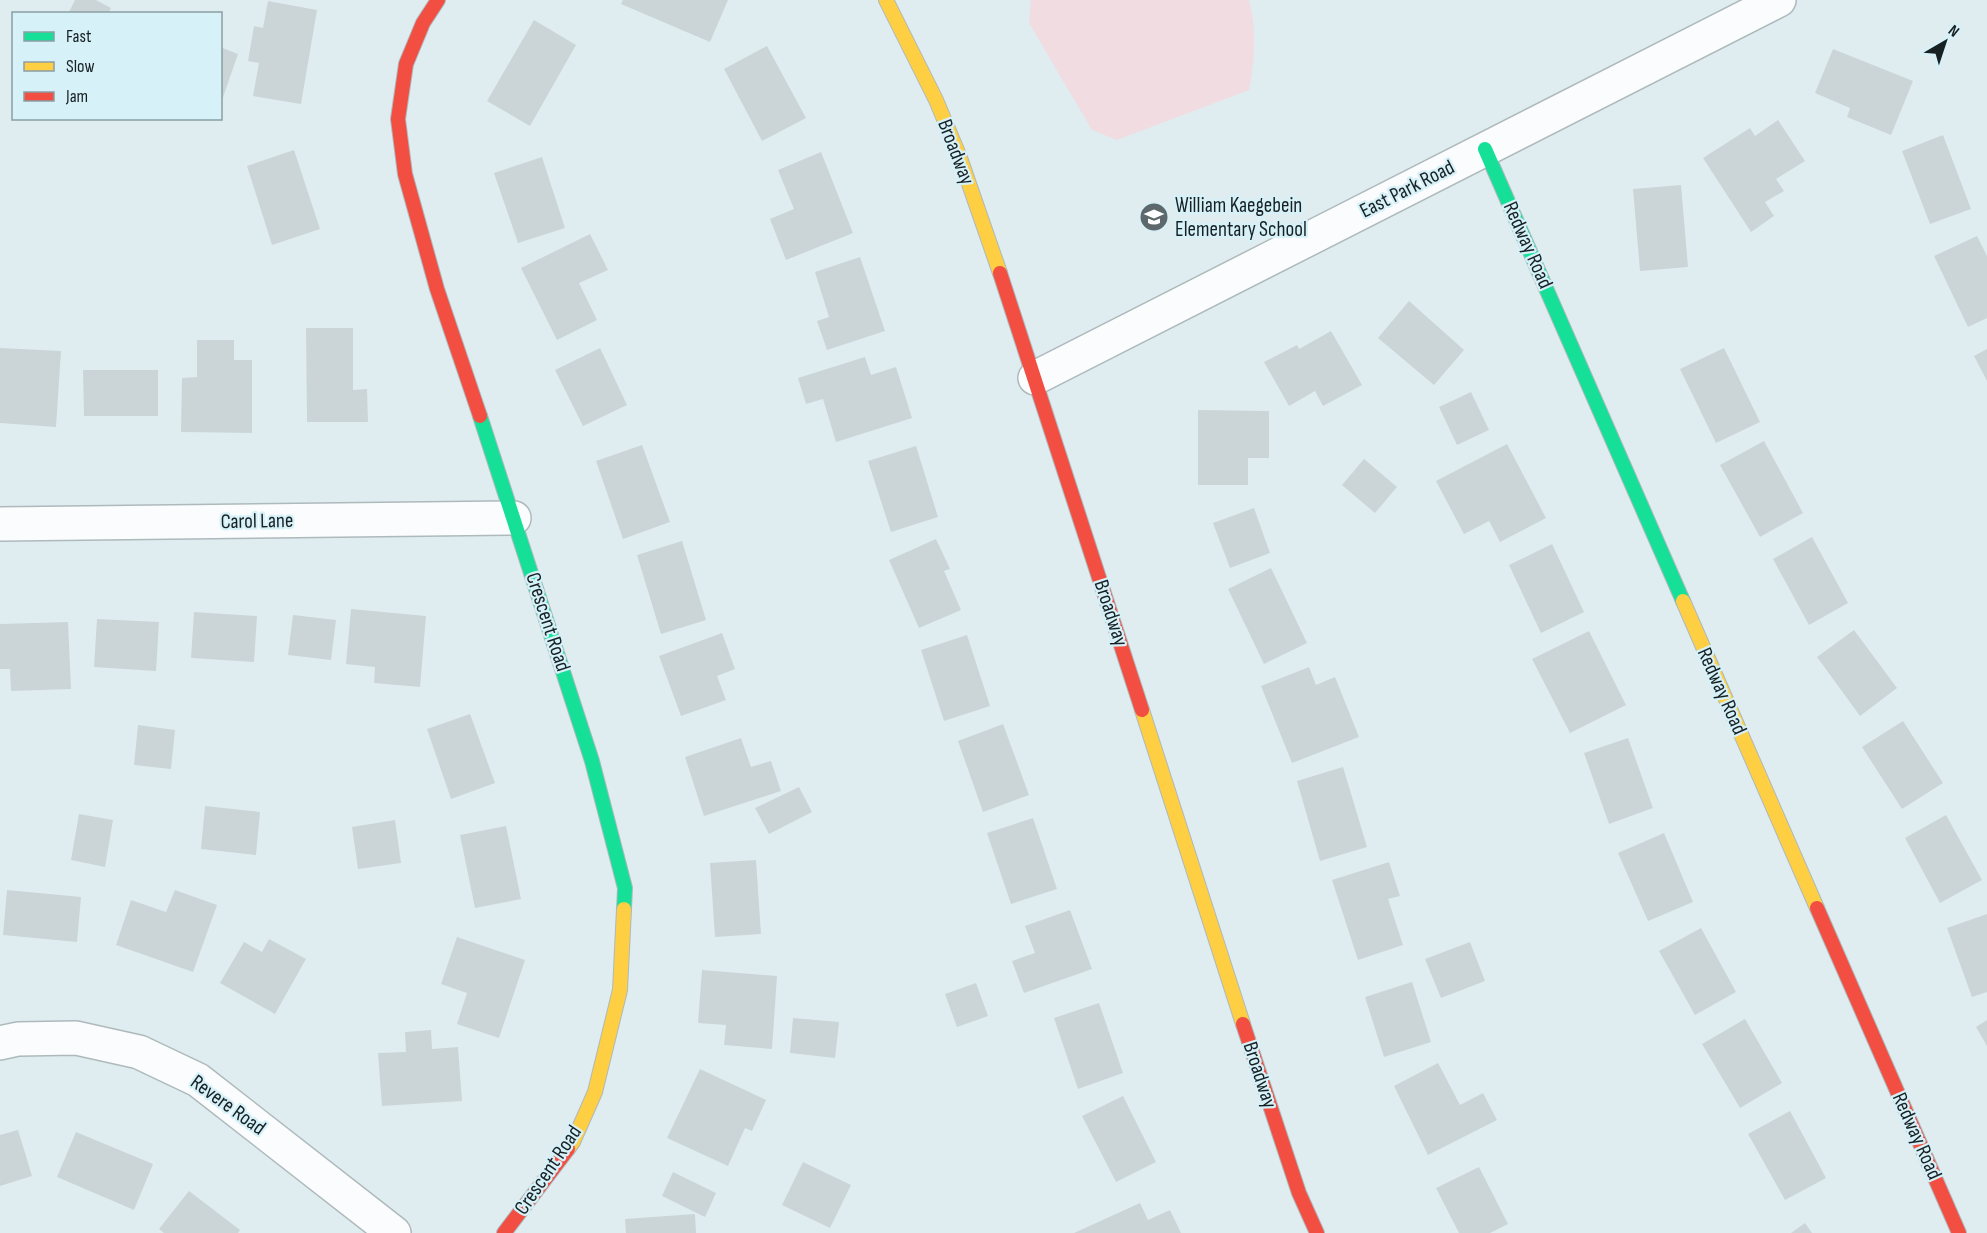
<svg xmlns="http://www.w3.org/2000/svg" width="1987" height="1233" font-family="'Sofia Sans Condensed',sans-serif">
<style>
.green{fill:#f0dce1}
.building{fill:#cbd5d8}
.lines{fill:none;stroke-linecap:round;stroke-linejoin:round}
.street-casing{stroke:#aeb9bc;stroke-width:36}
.fast-casing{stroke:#aeb9bc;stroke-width:16}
.slow-casing{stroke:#aeb9bc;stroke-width:16}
.jam-casing{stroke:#aeb9bc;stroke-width:16}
.street{stroke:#fafcfd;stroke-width:33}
.fast{stroke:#16e098;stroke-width:14}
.slow{stroke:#ffcf43;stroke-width:14}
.jam{stroke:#f24e42;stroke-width:14}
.labels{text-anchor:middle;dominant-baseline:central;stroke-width:4.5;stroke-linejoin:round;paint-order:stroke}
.street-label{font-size:21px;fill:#172124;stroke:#d7f1f9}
.poi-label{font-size:21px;fill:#172124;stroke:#d7f1f9;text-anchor:start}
</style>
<rect width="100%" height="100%" fill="#dfedf1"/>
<path class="green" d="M1031,0H1249C1257,30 1255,60 1249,90L1117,140L1092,130L1029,23Z"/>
<g class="building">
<polygon points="75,0 96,0 111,8 108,14 68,14"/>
<polygon points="623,0 728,0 710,42 621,4"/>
<polygon points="268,1 317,10 301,104 253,96 259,63 248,61 254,26 263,28"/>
<polygon points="534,20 576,45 530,126 487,101"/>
<polygon points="767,46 806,118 762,141 724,69"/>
<polygon points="220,47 238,54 221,103 220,103"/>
<polygon points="1833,49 1913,81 1891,135 1847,117 1850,108 1815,93"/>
<polygon points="1778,120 1805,161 1776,179 1784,191 1765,202 1774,216 1751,232 1703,158 1750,128 1755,136"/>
<polygon points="1943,135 1971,209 1930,224 1902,151"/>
<polygon points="294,150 320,229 272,245 247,166"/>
<polygon points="821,152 853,233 786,260 770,219 794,209 778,170"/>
<polygon points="542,157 565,228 518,243 494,173"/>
<polygon points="1681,185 1688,267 1640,271 1633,189"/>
<polygon points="590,234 608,270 579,283 597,320 557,340 521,268"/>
<polygon points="1977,236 1987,256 1987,318 1968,327 1934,256"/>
<polygon points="860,257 885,331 827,350 817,321 829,317 815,272"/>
<polygon points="1409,301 1464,350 1434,385 1378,338"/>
<polygon points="306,328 353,328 353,390 367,389 368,422 307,422"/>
<polygon points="1331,331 1362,385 1323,406 1315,391 1289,406 1264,362 1297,345 1299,349"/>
<polygon points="197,340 234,340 234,360 252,360 252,433 181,432 182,378 197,377"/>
<polygon points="0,348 61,351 56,427 0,423"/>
<polygon points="600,348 627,405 583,426 555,370"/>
<polygon points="1724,348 1760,422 1716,443 1680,369"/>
<polygon points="1987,349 1987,381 1974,356"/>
<polygon points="865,357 871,375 896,367 912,418 836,442 823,399 806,404 798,378"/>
<polygon points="83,370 158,370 158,416 84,416"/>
<polygon points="1471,392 1489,430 1457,445 1439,407"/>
<polygon points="1198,410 1269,411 1269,458 1248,458 1248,485 1198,485"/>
<polygon points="1764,441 1803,513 1760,537 1720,465"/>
<polygon points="1507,444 1546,518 1500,542 1489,521 1464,534 1436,481"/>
<polygon points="642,445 670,522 623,539 596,461"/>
<polygon points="916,446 938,517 891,532 868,461"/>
<polygon points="1364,459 1397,487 1375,513 1342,485"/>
<polygon points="1254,508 1270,553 1230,568 1213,523"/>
<polygon points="1812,537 1848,603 1809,625 1773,559"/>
<polygon points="936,539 950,569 944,571 961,610 919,628 889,560"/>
<polygon points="682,541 706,620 661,634 637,555"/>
<polygon points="1552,544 1584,612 1541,633 1509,565"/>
<polygon points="1271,568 1307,643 1264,664 1228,589"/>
<polygon points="351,609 426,616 420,687 374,683 375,667 346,664"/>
<polygon points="194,612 257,616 254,662 191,658"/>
<polygon points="293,615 336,620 331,660 288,655"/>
<polygon points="97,619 159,622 156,671 94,667"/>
<polygon points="68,622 71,689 11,691 10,669 0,669 0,624"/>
<polygon points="1854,630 1897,688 1860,716 1817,657"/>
<polygon points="1589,631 1626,705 1570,733 1532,659"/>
<polygon points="722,633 735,669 717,676 726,700 681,716 659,656"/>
<polygon points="967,635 990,706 944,721 921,650"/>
<polygon points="1309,667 1316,685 1335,677 1359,737 1292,763 1261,686"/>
<polygon points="470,714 495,783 451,799 427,729"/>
<polygon points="1903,721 1943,783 1902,809 1862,747"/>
<polygon points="1003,724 1029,795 983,812 958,741"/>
<polygon points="138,725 175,730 171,769 134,765"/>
<polygon points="741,738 751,767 771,761 781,791 704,816 685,757"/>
<polygon points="1628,738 1653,808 1609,824 1584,753"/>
<polygon points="1343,767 1367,847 1320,861 1297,781"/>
<polygon points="799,787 812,812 769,834 755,808"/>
<polygon points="205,806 260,812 256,855 201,849"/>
<polygon points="79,814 113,820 105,867 71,860"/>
<polygon points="1946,815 1982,880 1940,903 1905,838"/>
<polygon points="1033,818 1057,889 1011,904 987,833"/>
<polygon points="395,820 401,863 358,869 352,827"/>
<polygon points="506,826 521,899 475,908 460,835"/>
<polygon points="1664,833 1693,902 1648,921 1618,853"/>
<polygon points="756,860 761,934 715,937 710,863"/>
<polygon points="1389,862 1400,896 1388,899 1403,945 1358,960 1332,880"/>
<polygon points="7,890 81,897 77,942 3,935"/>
<polygon points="175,890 217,905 193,972 116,945 131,900 166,912"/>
<polygon points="1070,910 1092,969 1024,993 1012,961 1035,953 1025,926"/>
<polygon points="1987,914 1987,992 1972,997 1947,928"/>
<polygon points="1701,928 1736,992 1695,1015 1659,951"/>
<polygon points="457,937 525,960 499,1038 457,1024 467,993 441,984"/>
<polygon points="269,939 306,959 275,1014 220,983 244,942 262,952"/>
<polygon points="1470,942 1485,981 1441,998 1425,959"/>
<polygon points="702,970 777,976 772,1049 724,1045 726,1025 698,1023"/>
<polygon points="1412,982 1431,1042 1384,1057 1365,997"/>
<polygon points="976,983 988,1016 957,1027 945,994"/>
<polygon points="1099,1003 1123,1073 1078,1089 1054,1018"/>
<polygon points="793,1018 839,1022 835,1058 790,1053"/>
<polygon points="1745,1019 1782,1083 1740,1108 1702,1044"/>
<polygon points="1987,1020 1987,1046 1976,1027"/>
<polygon points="431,1030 432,1049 458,1047 462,1101 382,1106 378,1053 406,1052 405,1032"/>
<polygon points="1438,1063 1460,1105 1483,1093 1497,1120 1428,1155 1394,1086"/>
<polygon points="700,1069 766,1100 752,1131 745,1128 728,1166 667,1138"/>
<polygon points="1123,1096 1156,1162 1116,1182 1082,1116"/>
<polygon points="1790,1111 1826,1178 1785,1200 1748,1134"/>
<polygon points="18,1130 32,1176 0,1186 0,1135"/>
<polygon points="76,1132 153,1164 134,1210 57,1177"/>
<polygon points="803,1162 851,1185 830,1228 782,1205"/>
<polygon points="1479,1167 1508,1224 1490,1233 1459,1233 1436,1188"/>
<polygon points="673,1172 716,1193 705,1217 662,1196"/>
<polygon points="189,1191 240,1230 238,1233 164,1233 159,1229"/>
<polygon points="1140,1203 1148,1220 1170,1210 1181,1233 1074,1233"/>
<polygon points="695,1214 696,1233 626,1233 625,1219"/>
<polygon points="1805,1223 1812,1233 1791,1233"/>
</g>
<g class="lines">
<g class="street-casing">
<g id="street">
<polyline points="1035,378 1779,0"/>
<polyline points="0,524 514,518"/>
<polyline points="0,1043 18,1039 76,1038 139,1052 198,1080 394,1233"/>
</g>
</g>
<g class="fast-casing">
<g id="fast">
<polyline points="1485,149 1683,601"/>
<polyline points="480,416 592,761 625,888 624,909"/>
</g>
</g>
<g class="slow-casing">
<g id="slow">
<polyline points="886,0 936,100 959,155 1000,273"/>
<polyline points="1683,601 1817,908"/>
<polyline points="1142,710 1243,1024"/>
<polyline points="568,1149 573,1142 595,1092 620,990 624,909"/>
</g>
</g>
<g class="jam-casing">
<g id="jam">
<polyline points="438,0 423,23 406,64 398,119 405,174 437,289 480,416"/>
<polyline points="1000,273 1142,710"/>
<polyline points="1817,908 1959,1233"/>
<polyline points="1243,1024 1299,1193 1317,1233"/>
<polyline points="504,1233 568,1149"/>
</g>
</g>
<use href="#street" class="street"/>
<use href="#fast" class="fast"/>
<use href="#slow" class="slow"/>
<use href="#jam" class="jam"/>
</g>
<defs>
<g id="school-disc" transform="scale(1.5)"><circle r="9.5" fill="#5d686c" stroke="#d7f1f9"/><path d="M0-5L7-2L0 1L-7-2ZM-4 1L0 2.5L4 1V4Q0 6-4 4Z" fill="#fff"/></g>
</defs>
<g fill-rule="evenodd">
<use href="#school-disc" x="1154" y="217"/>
</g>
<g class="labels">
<g class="street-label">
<text transform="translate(956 152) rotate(69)">Broadway</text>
<text transform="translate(1407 189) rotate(-27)">East Park Road</text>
<text transform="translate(1528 245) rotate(66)">Redway Road</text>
<text transform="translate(257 521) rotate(-1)">Carol Lane</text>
<text transform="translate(1111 613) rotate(72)">Broadway</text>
<text transform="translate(548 622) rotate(72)">Crescent Road</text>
<text transform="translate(1722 691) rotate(66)">Redway Road</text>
<text transform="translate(1260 1075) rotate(72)">Broadway</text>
<text transform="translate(228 1105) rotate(36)">Revere Road</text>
<text transform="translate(1917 1136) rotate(66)">Redway Road</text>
<text transform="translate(548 1170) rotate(-56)">Crescent Road</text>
</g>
<g class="poi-label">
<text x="1175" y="205">William Kaegebein<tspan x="1175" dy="24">Elementary School</tspan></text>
</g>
</g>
<rect x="12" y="12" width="210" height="108" fill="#d7f1f9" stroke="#8a9ea4" stroke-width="1.5"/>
<rect x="24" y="32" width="30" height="9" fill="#16e098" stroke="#8a9ea4" stroke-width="1.5"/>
<text x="66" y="42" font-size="18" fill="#172124">Fast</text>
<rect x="24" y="62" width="30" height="9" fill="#ffcf43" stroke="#8a9ea4" stroke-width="1.5"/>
<text x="66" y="72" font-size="18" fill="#172124">Slow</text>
<rect x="24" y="92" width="30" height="9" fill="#f24e42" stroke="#8a9ea4" stroke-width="1.5"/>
<text x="66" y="102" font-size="18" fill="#172124">Jam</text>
<g transform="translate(1945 42) rotate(39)" stroke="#d7f1f9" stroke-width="4.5" paint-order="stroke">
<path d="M0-4.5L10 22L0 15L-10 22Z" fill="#172124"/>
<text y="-9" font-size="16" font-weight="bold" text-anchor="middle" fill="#172124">N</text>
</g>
</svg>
